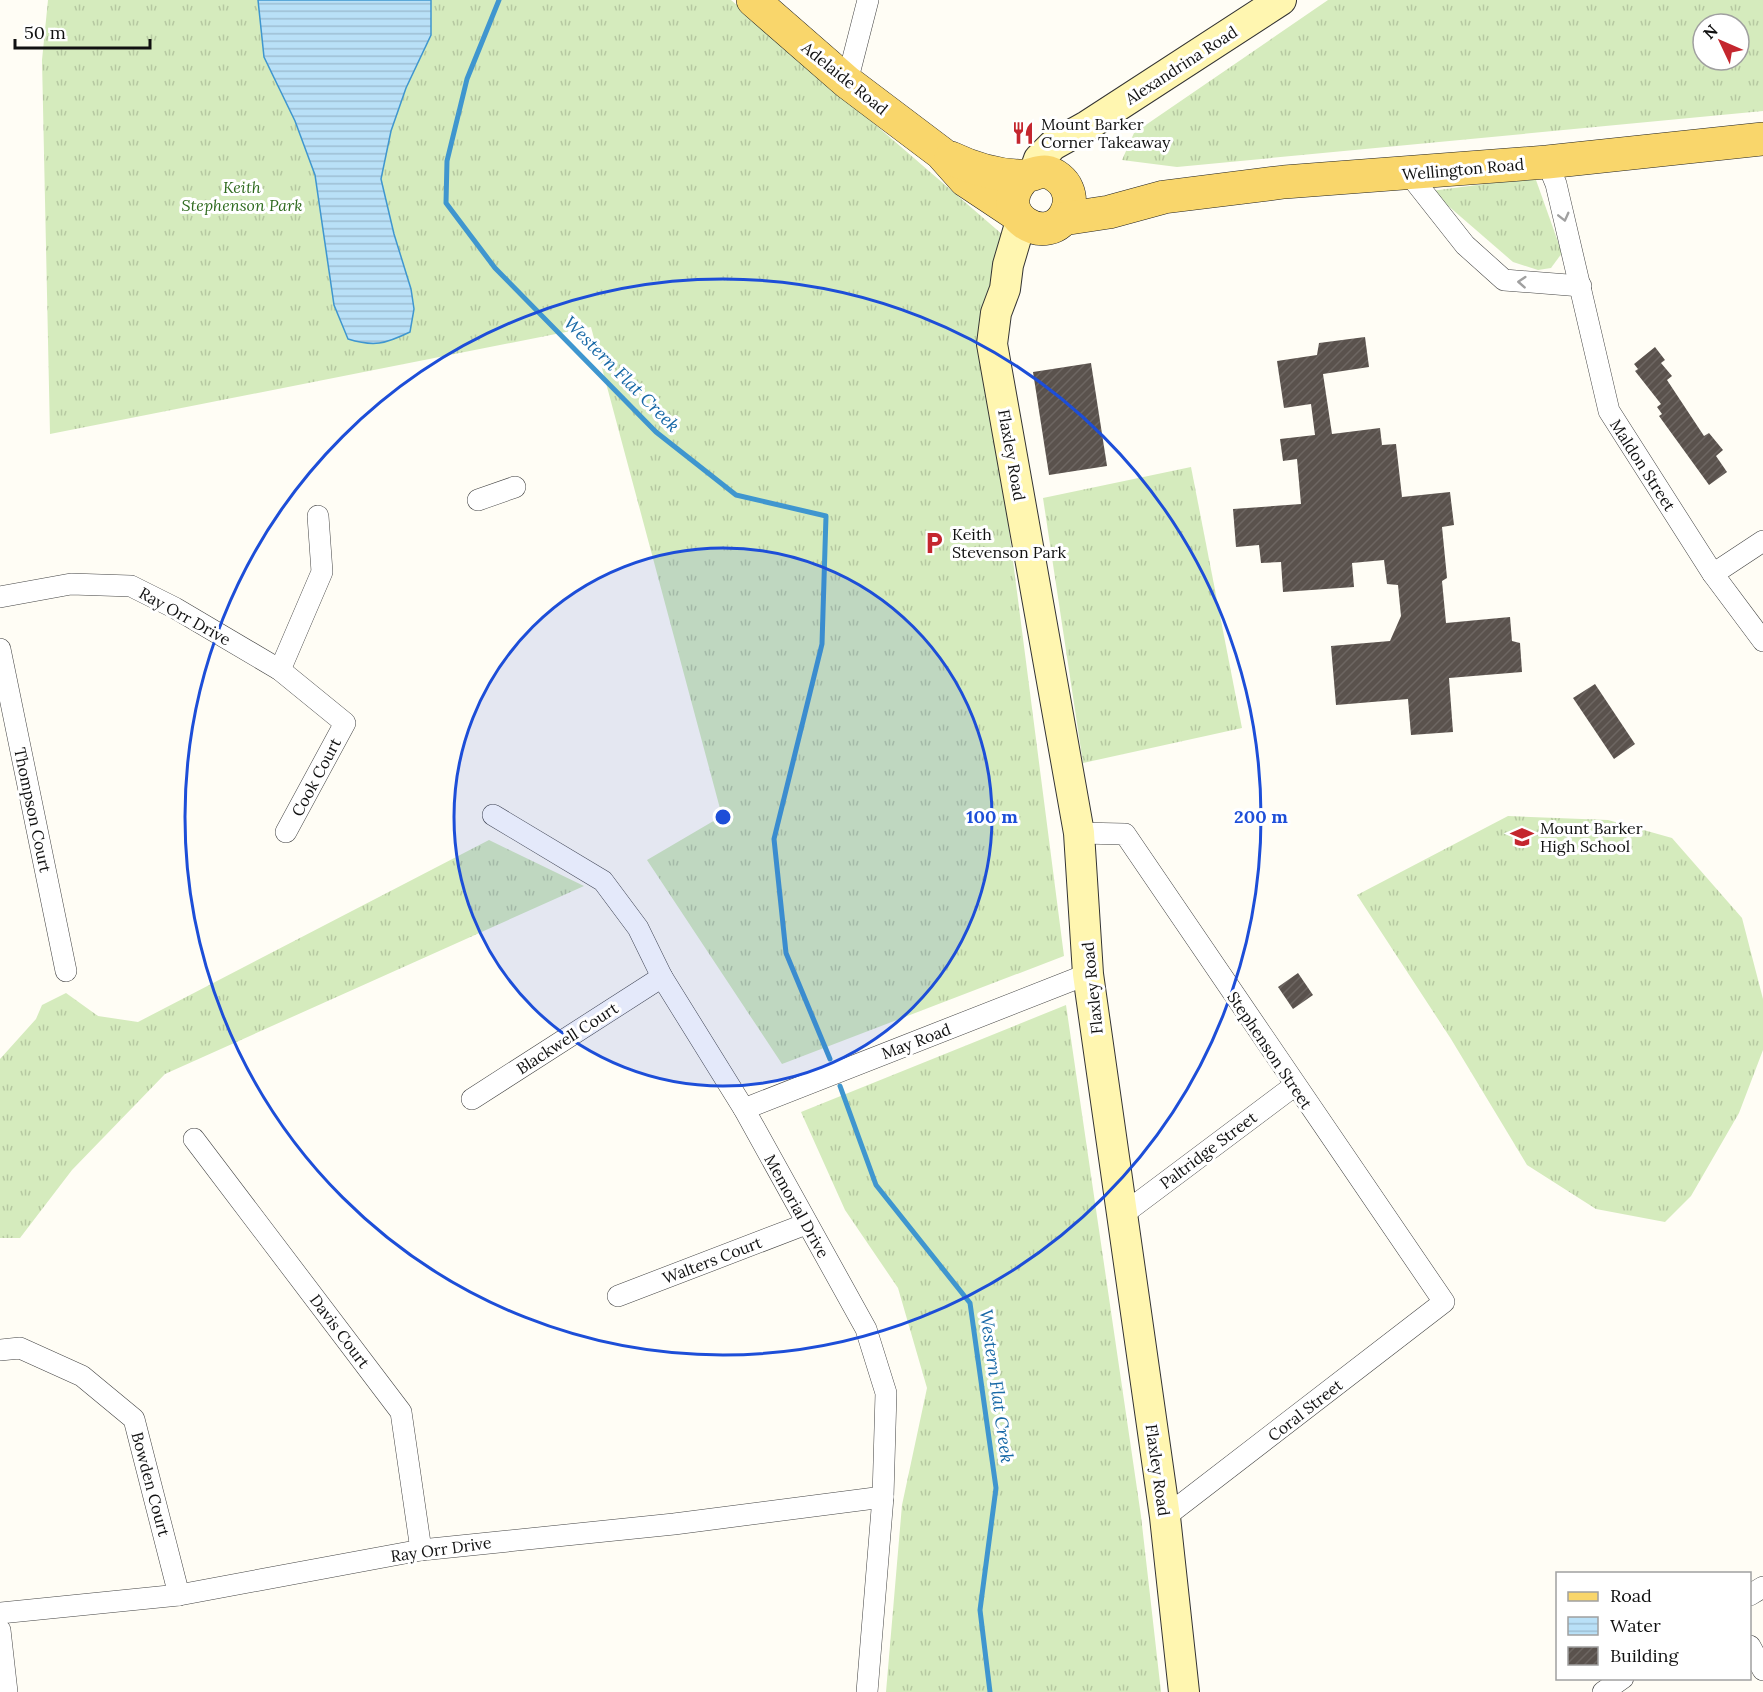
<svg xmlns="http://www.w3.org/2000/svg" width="1763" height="1692" font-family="Lora,serif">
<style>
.grass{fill:url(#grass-tufts);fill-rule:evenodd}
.water{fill:url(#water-rules);stroke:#3f96cf;stroke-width:1.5}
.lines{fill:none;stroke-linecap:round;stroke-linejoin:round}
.stream{stroke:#3f96cf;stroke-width:5}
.building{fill:url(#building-hatch)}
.street-casing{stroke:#444;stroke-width:22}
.secondary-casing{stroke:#333;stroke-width:32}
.primary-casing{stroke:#222;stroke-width:34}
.street{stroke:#fff;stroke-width:21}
.secondary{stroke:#fff6b0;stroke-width:30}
.primary{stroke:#f9d66b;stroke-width:33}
.oneway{stroke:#a0a0a0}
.ring{fill:none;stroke:#1d4ed8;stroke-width:3}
.labels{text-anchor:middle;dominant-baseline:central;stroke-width:6;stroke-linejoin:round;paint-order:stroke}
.street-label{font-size:16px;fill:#111;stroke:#fff}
.poi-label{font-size:16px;fill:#111;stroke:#fff;text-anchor:start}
.park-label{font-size:16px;font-style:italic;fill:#2f6b1f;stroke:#fff}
.water-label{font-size:18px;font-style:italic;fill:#1768a6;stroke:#fff}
.centre{fill:#1d4ed8;stroke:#fff;stroke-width:3}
.ring-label{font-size:18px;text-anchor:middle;font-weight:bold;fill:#1d4ed8;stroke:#fff;stroke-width:6;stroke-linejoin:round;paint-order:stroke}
</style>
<defs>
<pattern id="grass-tufts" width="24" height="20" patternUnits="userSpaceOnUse" patternTransform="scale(1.5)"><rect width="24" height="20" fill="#d5ebbd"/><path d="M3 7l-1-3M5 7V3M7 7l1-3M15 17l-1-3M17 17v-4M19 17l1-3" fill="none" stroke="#b6c8a1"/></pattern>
<pattern id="water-rules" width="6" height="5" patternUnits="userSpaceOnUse" patternTransform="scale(1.5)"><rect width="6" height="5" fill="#b9e0f7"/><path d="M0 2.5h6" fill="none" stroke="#9ebfd3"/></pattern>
<pattern id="building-hatch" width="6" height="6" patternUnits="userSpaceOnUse" patternTransform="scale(1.5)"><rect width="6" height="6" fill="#5a524d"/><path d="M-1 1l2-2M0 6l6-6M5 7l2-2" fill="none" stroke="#6d6662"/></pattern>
</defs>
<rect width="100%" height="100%" fill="#fffdf5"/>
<g class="grass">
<polygon points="48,0 731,0 1003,235 982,321 1064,956 782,1064 647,860 722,816 591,327 50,434 42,60"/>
<path d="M1328,0H1763V111L1177,167L1122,160L1134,133ZM1703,24H1739V60H1703Z"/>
<polygon points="1523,179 1536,180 1562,253 1551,268 1538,270 1513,262 1431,191"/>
<polygon points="1191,467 1242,728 1083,763 1043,498"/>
<polygon points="1508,816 1608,820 1672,838 1742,918 1763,999 1763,1050 1739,1113 1691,1196 1665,1222 1596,1209 1527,1165 1451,1039 1357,895"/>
<polygon points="489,840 584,886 165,1074 72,1170 20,1238 0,1238 0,1059 36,1019 42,1005 66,993 98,1016 138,1022"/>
<polygon points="1066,1005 1141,1516 1161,1692 886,1692 902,1505 927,1388 898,1288 845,1210 801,1112"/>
</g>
<path class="water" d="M258,0H431V35L406,88L391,131L381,179L394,234L411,289L414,309L410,332C385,344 374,347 348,339L334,305L315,175L295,121L264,57Z"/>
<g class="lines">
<g class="stream">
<polyline points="499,0 467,79 447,161 446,203 495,268 656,432 736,495 826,516 822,644 774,839 786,953 830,1059"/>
<polyline points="840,1086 876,1185 970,1303 996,1488 980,1610 990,1692"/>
</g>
</g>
<g class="building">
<polygon points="1365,337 1369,367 1323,374 1332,434 1380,428 1382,445 1396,444 1402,497 1450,492 1454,525 1442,527 1447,578 1442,581 1446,623 1510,617 1512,641 1520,643 1522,672 1449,678 1453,732 1411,735 1408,699 1336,705 1331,646 1390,641 1401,616 1398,585 1387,584 1384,560 1352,563 1354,587 1283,592 1281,562 1261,563 1259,545 1236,547 1233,509 1301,504 1297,459 1283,461 1280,439 1315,435 1311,404 1284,408 1277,361 1317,355 1319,343"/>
<polygon points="1655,347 1665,360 1661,363 1672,376 1667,380 1704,436 1709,433 1723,450 1716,456 1727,472 1709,485 1659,416 1662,414 1657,407 1661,404 1635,371 1638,369 1634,364"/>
<polygon points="1091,363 1107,466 1049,475 1033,372"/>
<polygon points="1595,684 1635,744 1614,759 1573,698"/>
<polygon points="1298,973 1313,995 1293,1009 1278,987"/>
</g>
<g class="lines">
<g class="street-casing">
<g id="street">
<polyline points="847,82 868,0"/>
<polyline points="1547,162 1556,184 1609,411 1713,574 1763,641"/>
<polyline points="1409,174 1465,245 1504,280 1581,286"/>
<polyline points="478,500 515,487"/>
<polyline points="1713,574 1763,541"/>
<polyline points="0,597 71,584 131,586 175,608 280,670 345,723 286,832"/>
<polyline points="0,649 66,971"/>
<polyline points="280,670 322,572 318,516"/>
<polyline points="493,815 603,881 638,928 662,977 744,1109 866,1329 886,1393 883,1497 867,1692"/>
<polyline points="1079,833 1125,834 1444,1302 1165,1517"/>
<polyline points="472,1099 662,977"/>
<polyline points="744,1109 1088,974"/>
<polyline points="194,1139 401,1412 421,1550"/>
<polyline points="1122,1215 1294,1086"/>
<polyline points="618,1296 806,1224"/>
<polyline points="0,1350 20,1348 82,1376 134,1419 179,1595"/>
<polyline points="1750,1595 1763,1587"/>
<polyline points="0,1613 179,1595 421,1550 674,1524 883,1497"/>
<polyline points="0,1630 7,1692"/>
<polyline points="1750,1646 1763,1670"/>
<polyline points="1603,1692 1623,1678"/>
</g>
</g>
<g class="secondary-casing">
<g id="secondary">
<polyline points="1034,173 1039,159 1053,145 1087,126 1281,0"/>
<polyline points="1021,221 1008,265 1005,289 996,313 992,344 1079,833 1088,974 1165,1517 1184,1692"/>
</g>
</g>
<g class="primary-casing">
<g id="primary">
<polyline points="753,0 847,82 941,153 965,180 1016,214"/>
<path d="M951,158C974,169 998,176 1023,176C1031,176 1038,171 1046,172C1054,173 1064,181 1067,189C1070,196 1070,204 1067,211C1051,252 985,214 1026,176"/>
<polyline points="1063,219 1109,212 1164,197 1284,182 1547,162 1763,139"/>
</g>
</g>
<use href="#street" class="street"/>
<use href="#secondary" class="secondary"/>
<use href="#primary" class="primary"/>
</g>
<defs><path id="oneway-chevron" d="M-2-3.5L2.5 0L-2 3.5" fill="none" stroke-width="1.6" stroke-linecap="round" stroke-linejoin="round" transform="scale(1.5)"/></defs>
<g class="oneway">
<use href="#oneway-chevron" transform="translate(1564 217) rotate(76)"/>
<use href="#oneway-chevron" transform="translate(1522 282) rotate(-176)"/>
</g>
<circle cx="723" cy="817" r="269" fill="#1d4ed8" fill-opacity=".12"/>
<g class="ring">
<circle cx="723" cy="817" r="269"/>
<circle cx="723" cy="817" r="538"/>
</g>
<defs>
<g id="restaurant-bare" transform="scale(1.8)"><path d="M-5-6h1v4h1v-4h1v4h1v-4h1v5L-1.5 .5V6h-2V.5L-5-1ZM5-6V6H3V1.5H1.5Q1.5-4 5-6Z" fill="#c4262e" stroke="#fff" stroke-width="2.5" paint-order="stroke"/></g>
<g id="parking-bare" transform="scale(1.8)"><path d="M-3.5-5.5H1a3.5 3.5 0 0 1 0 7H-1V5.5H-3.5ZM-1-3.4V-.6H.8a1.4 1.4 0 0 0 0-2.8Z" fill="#c4262e" stroke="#fff" stroke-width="2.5" paint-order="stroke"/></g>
<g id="school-bare" transform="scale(1.8)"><path d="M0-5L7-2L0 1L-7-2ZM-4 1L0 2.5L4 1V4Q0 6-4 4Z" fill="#c4262e" stroke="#fff" stroke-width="2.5" paint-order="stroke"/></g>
</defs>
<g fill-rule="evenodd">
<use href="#restaurant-bare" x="1023" y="133"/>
<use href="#parking-bare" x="934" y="543"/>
<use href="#school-bare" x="1522" y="837"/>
</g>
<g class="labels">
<g class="street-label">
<text transform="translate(1181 65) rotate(-33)">Alexandrina Road</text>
<text transform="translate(845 78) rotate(39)">Adelaide Road</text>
<text transform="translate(1463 169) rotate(-5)">Wellington Road</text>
<text transform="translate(1012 455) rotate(80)">Flaxley Road</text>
<text transform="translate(1643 465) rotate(57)">Maldon Street</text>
<text transform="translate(185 616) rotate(29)">Ray Orr Drive</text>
<text transform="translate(316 777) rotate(-62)">Cook Court</text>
<text transform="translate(33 810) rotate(78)">Thompson Court</text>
<text transform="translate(1092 988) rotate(-96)">Flaxley Road</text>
<text transform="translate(567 1038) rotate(-33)">Blackwell Court</text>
<text transform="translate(916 1041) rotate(-21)">May Road</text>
<text transform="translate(1270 1050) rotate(56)">Stephenson Street</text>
<text transform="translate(1208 1150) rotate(-37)">Paltridge Street</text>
<text transform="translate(797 1206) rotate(61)">Memorial Drive</text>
<text transform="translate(712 1260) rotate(-21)">Walters Court</text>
<text transform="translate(340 1331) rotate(53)">Davis Court</text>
<text transform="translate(1305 1410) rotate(-38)">Coral Street</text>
<text transform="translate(1158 1470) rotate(82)">Flaxley Road</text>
<text transform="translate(151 1484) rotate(75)">Bowden Court</text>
<text transform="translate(441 1549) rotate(-8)">Ray Orr Drive</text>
</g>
<g class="poi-label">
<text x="1041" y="124">Mount Barker<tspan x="1041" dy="18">Corner Takeaway</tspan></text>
<text x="952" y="534">Keith<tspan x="952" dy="18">Stevenson Park</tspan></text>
<text x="1540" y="828">Mount Barker<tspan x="1540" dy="18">High School</tspan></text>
</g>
<g class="park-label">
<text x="242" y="187">Keith<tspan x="242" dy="18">Stephenson Park</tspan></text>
</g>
<g class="water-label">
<text transform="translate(622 374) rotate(45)">Western Flat Creek</text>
<text transform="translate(997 1386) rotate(82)">Western Flat Creek</text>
</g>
</g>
<circle cx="723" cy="817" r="9" class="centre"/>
<g class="ring-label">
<text x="992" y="823">100 m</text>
<text x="1261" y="823">200 m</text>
</g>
<rect x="1556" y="1572" width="195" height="108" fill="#ffffff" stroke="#a0a0a0" stroke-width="1.5"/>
<rect x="1568" y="1592" width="30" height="9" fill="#f9d66b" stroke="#a0a0a0" stroke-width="1.5"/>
<text x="1610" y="1602" font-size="18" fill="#111111">Road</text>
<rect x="1568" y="1617" width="30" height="18" fill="url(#water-rules)" stroke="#a0a0a0" stroke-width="1.5"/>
<text x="1610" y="1632" font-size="18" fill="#111111">Water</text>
<rect x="1568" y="1647" width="30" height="18" fill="url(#building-hatch)" stroke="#a0a0a0" stroke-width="1.5"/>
<text x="1610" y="1662" font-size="18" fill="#111111">Building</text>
<g transform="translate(1721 42) rotate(314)"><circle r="28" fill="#ffffff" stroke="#a0a0a0" stroke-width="1.5"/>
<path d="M0-4.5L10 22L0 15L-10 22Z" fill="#c4262e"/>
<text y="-9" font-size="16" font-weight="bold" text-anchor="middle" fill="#111111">N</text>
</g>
<path d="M15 39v9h135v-9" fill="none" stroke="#111111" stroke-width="3"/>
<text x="24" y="39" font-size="18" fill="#111111" stroke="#ffffff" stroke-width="4.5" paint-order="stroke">50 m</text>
</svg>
